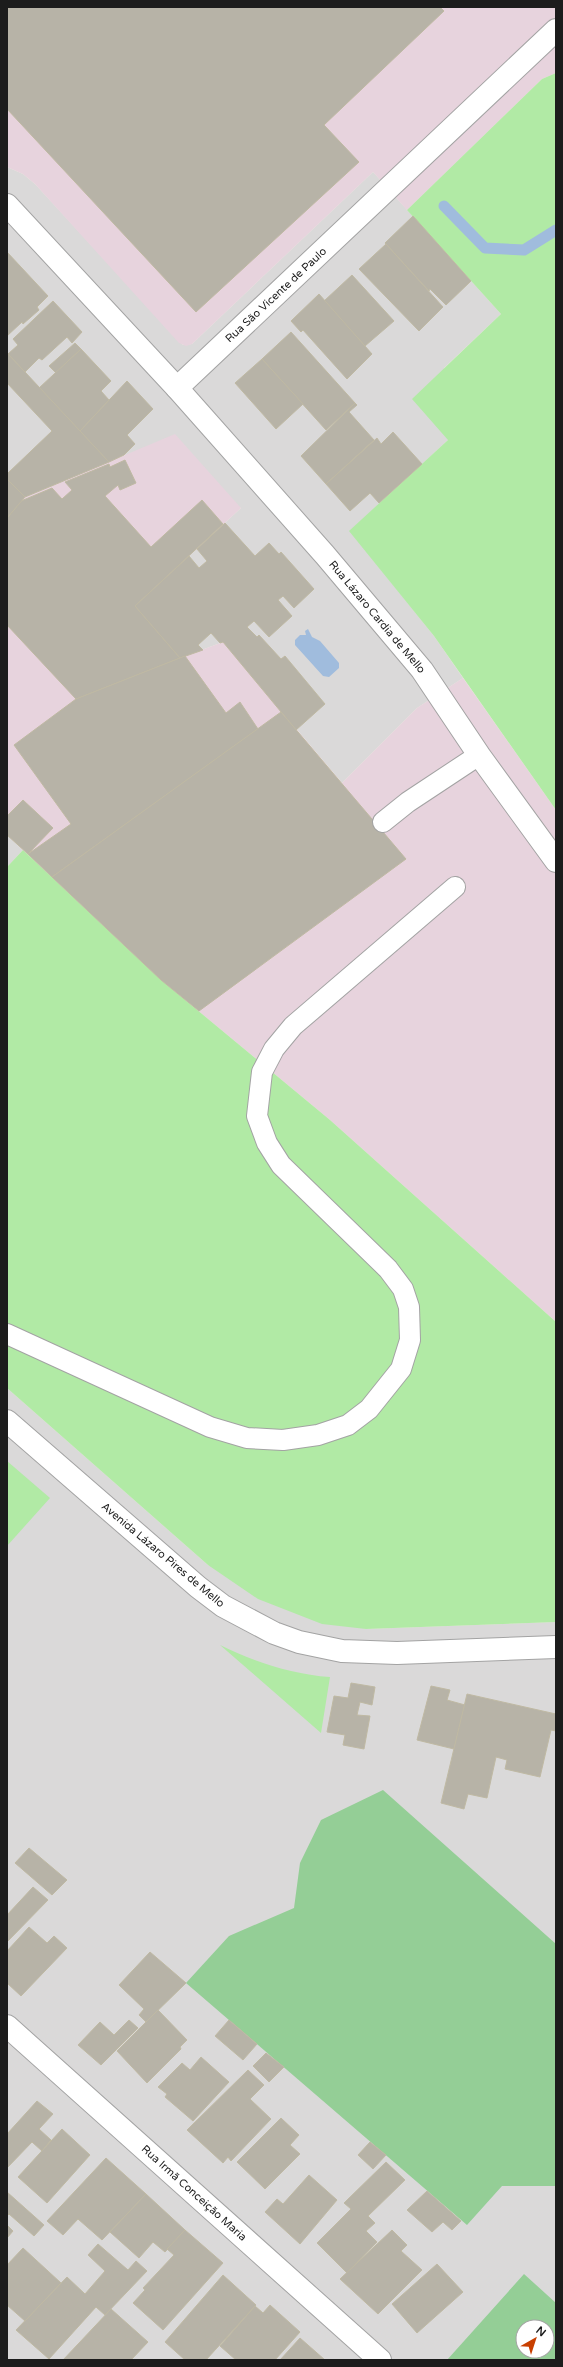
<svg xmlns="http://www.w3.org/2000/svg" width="563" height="2367" font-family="'Varela Round',sans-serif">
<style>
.residential{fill:#dad9d9;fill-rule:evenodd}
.industrial{fill:#e7d3dd}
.grass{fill:#b1eaa5}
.forest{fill:#94ce96;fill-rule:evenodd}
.water{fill:#a0bcdd}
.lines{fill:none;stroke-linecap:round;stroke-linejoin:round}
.stream{stroke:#a0bcdd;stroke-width:11}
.building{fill:#b7b3a7;stroke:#bfb9a3}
.lane-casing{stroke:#a3a3a3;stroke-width:22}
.street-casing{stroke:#a3a3a3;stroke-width:24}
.lane{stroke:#fff;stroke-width:20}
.street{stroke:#fff;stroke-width:22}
.labels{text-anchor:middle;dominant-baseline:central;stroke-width:4;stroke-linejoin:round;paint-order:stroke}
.street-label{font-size:11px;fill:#1c1c1c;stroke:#fff}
</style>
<rect width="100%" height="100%" fill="#eeede1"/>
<g class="residential">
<polygon points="7,167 23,174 35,184 183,345 192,344 373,172 501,314 444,368 448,440 350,531 434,636 463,678 417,708 342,783 223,642 180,658 135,606 241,508 124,455 25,497 7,518"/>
<polygon points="7,835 23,850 7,867"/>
<path d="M7,1388L208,1565L366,1629L556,1622V2360H7ZM523,2327H547V2351H523Z"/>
</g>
<g class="industrial">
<polygon points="7,7 556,7 556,73 542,79 407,210 373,172 192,344 186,346 179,343 35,184 23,174 7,167"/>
<polygon points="175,434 241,508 135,606 180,658 223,642 342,783 417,708 463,678 556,810 556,1322 330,1120 161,980 7,835 7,518 25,497"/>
</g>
<g class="grass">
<polygon points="556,73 556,810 434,636 349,531 448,440 412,399 501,314 407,210 542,79"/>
<polygon points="23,850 161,980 330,1120 556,1322 556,1622 366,1629 322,1624 258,1599 208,1565 7,1388 7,867"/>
<polygon points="7,1461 50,1498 7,1546"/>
<path d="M220,1645C255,1662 291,1674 330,1677L321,1733Z"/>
</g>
<g class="forest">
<polygon points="383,1790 556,1944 556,2186 502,2186 467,2225 186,1983 229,1936 294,1908 300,1863 321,1820"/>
<path d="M524,2274L556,2303V2360H447ZM523,2327H547V2351H523Z"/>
</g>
<polygon class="water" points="308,629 312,637 320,641 339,663 339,668 329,677 323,676 295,645 295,640 300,635 306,635 305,631"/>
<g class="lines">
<polyline class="stream" points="444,206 485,248 524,250 556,230"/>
</g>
<g class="building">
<polygon points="7,7 440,7 444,11 324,125 359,162 196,312 7,109"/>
<polygon points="413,216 471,281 446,305 430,289 429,291 385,243"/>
<polygon points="386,244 443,307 419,331 359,269"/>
<polygon points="7,252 48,296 37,307 39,310 23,324 22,322 7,336"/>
<polygon points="352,275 394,321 365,346 324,301"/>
<polygon points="319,294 372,354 347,379 303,330 301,332 291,321"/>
<polygon points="53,301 82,332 72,343 67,337 42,360 39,358 25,372 8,354 18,345 13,339"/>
<polygon points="291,332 355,403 326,430 262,359"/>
<polygon points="75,343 81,349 56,373 49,366"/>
<polygon points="81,349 111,381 101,391 109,400 80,431 39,388"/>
<polygon points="7,353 25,372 109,462 25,497 7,479 7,474 52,431 7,383"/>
<polygon points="262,359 303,404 276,429 235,383"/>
<polygon points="127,381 153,409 127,435 135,444 124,455 109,462 80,431"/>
<polygon points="355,403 357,405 349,412 374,440 326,484 301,456"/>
<polygon points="393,432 422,464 379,503 370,493 350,511 326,484 377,438 381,444"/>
<polygon points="125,460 136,483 120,490 118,485 105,496 151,547 202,500 223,524 135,606 180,658 76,699 7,625 7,518 21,501 52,488 62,499 72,490 65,482 109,464 110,467"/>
<polygon points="7,479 25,497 7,518"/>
<polygon points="225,523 255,556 269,543 279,554 281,552 314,589 294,608 283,596 278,600 292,616 269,637 254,621 247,627 257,637 259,635 281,659 285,656 325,704 296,730 223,642 220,643 211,633 198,645 203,650 180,658 135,606 189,556 199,568 207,561 197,549"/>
<polygon points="185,656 226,713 240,702 258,729 52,877 28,854 71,824 14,745 76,699"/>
<polygon points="281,712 406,859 199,1011 161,980 52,877"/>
<polygon points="23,800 53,828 28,854 7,835 7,816"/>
<polygon points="351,1683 375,1687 372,1705 360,1702 357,1715 370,1716 364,1749 343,1745 345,1735 327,1732 334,1696 348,1698"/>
<polygon points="431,1686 450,1690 447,1700 465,1705 454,1749 417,1740"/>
<polygon points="467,1694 556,1714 556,1731 551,1730 540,1777 505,1769 507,1760 496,1757 487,1798 468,1794 464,1809 441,1803"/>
<polygon points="29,1848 67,1880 52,1895 15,1863"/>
<polygon points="33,1887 48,1900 7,1942 7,1915"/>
<polygon points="29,1927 47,1943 54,1936 67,1948 21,1996 7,1983 7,1951"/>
<polygon points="150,1952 186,1983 146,2022 139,2015 144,2009 119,1985"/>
<polygon points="158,2010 187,2040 180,2047 181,2049 147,2083 117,2051"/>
<polygon points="129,2020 138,2028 101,2065 78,2045 100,2022 114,2035"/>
<polygon points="229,2020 257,2044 243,2060 215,2036"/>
<polygon points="266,2053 284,2067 269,2082 253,2066"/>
<polygon points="201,2057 229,2082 193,2121 165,2097 167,2094 158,2087 182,2063 190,2070"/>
<polygon points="248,2070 264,2085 250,2099 271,2119 231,2161 228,2157 223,2163 187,2130"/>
<polygon points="37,2101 53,2114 39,2129 51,2140 42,2151 32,2142 7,2168 7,2134"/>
<polygon points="281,2118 299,2135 290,2145 300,2154 265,2189 237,2162"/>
<polygon points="62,2129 90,2155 47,2203 18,2177"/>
<polygon points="370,2142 386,2155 373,2169 358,2155"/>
<polygon points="106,2158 146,2194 102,2240 78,2219 63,2235 47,2221"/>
<polygon points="386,2162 405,2180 368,2216 375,2223 366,2231 377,2242 347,2273 317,2243 351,2209 344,2203"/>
<polygon points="309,2175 337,2200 300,2244 265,2212 277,2199 283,2204"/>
<polygon points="427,2191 461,2221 452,2230 443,2222 432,2232 407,2210"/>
<polygon points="7,2192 44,2225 34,2236 9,2214 7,2216"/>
<polygon points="146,2194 185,2230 165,2252 153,2242 139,2258 110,2232"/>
<polygon points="7,2225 13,2231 7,2238"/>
<polygon points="185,2230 223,2263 163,2330 133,2303 145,2290 143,2288 174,2255 167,2249"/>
<polygon points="392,2230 407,2245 401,2251 422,2270 378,2314 340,2279"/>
<polygon points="98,2244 128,2270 136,2261 147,2271 105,2315 96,2307 49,2359 16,2330 67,2277 85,2294 105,2271 88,2255"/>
<polygon points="23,2248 61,2283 25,2321 7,2305 7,2265"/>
<polygon points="437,2264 463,2292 417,2333 392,2304"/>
<polygon points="223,2275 256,2305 206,2360 185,2360 165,2342"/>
<polygon points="270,2305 300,2332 275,2360 236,2360 220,2346 255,2306 263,2313"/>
<polygon points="111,2309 148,2342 131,2360 63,2360"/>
<polygon points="300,2338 325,2360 280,2360"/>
</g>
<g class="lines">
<g class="lane-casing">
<g id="lane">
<polyline points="383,822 408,802 479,755"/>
<polyline points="7,1334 210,1427 247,1438 283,1440 318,1435 348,1425 369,1409 401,1369 410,1340 409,1307 403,1289 388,1269 281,1165 267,1143 257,1116 262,1072 274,1049 293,1026 455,887"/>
</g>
</g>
<g class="street-casing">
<g id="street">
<polyline points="7,205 177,388 325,555 422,670 479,755 556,861"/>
<polyline points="177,388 556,30"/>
<polyline points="7,1421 198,1587 223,1606 274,1633 299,1642 342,1651 397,1653 556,1647"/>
<polyline points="7,2026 380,2360"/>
</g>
</g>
<use href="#lane" class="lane"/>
<use href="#street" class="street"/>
</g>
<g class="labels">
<g class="street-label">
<text transform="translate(276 295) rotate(-43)">Rua São Vicente de Paulo</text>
<text transform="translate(377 617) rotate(50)">Rua Lázaro Cardia de Mello</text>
<text transform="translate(163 1555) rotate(40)">Avenida Lázaro Pires de Mello</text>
<text transform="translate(194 2193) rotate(42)">Rua Irmã Conceição Maria</text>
</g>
</g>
<rect width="563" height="2367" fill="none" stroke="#1c1c1c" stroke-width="16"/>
<g transform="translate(535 2339) rotate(39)"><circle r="19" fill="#ffffff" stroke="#a4a4a4"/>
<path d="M0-3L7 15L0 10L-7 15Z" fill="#c83f00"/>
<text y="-6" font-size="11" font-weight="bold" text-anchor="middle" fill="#1c1c1c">N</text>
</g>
</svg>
